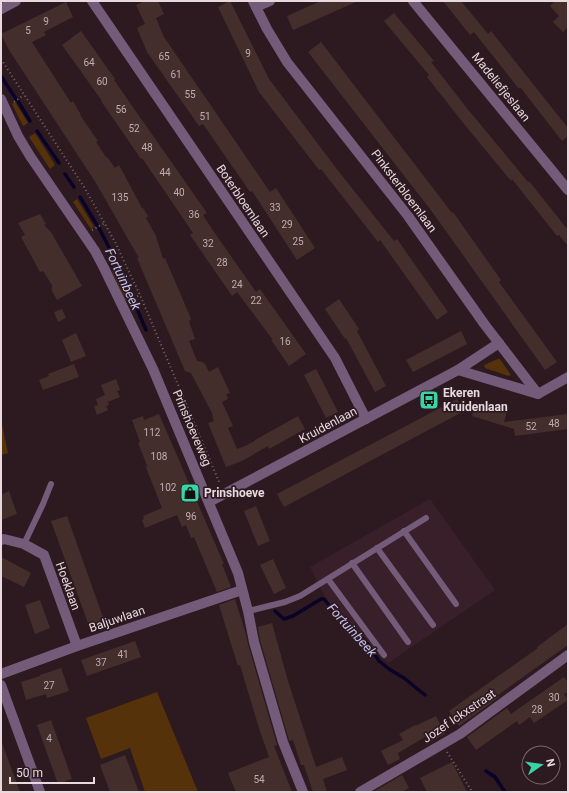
<svg xmlns="http://www.w3.org/2000/svg" width="569" height="793" font-family="Roboto,sans-serif">
<style>
.built{fill:#391f29}
.green{fill:#553209}
.lines{fill:none;stroke-linecap:round;stroke-linejoin:round}
.stream{stroke:#0b0228;stroke-width:3.5}
.building{fill:#442e2b}
.path{stroke:#77666d;stroke-width:2;stroke-dasharray:1 3;stroke-linecap:butt}
.service{stroke:#755b7a;stroke-width:6}
.minor{stroke:#755b7a;stroke-width:10}
.labels{text-anchor:middle;dominant-baseline:central;stroke-width:3.5;stroke-linejoin:round;paint-order:stroke}
.number-label{font-size:10px;fill:#beaeb1}
.street-label{font-size:12px;fill:#e7d9de;stroke:#2d1a21}
.poi-label{font-size:12px;font-weight:bold;fill:#e7d9de;stroke:#2d1a21;text-anchor:start}
.water-label{font-size:13px;font-style:italic;fill:#c4c2ef;stroke:#2d1a21}
</style>
<rect width="100%" height="100%" fill="#2d1a21"/>
<polygon class="built" points="430,499 495,590 388,663 355,634 338,617 324,595 310,567"/>
<g class="green">
<polygon points="15,102 28,123 23,126 12,104"/>
<polygon points="35,133 55,165 50,169 29,137"/>
<polygon points="77,199 94,227 91,229 73,202"/>
<polygon points="116,269 129,299 125,300 112,271"/>
<polygon points="498,359 500,359 511,375 508,376 485,368 484,365"/>
<polygon points="1,420 8,453 1,455"/>
<polygon points="157,692 198,792 145,792 130,748 101,759 86,718"/>
</g>
<g class="lines">
<g class="stream">
<polyline points="1,76 16,99"/>
<polyline points="18,101 30,121"/>
<polyline points="37,131 59,163"/>
<polyline points="65,174 74,187"/>
<polyline points="80,197 97,225"/>
<polyline points="99,228 119,267 146,330"/>
<polyline points="275,611 284,619 293,616 321,599 324,599 346,626 360,636 367,643 379,661 389,669 404,678 425,695"/>
<polyline points="486,771 495,777 505,792"/>
</g>
</g>
<g class="building">
<polygon points="145,1 158,1 164,14 156,18 164,37 270,192 276,188 315,248 297,260 252,191 250,192 203,124 199,126 147,52 137,28 145,24 136,5"/>
<polygon points="230,1 269,79 336,168 394,241 397,239 448,312 437,320 380,240 378,242 321,169 319,170 259,92 218,7"/>
<polygon points="321,1 358,1 293,30 287,16"/>
<polygon points="443,1 461,1 488,34 491,31 568,128 568,136 562,141 520,87 519,89 474,32 470,35"/>
<polygon points="555,1 568,1 568,27 563,32 553,22 559,16 550,6"/>
<polygon points="66,2 73,17 44,32 46,35 32,42 71,103 73,101 81,115 80,115 98,141 96,142 106,157 107,157 115,168 119,165 142,208 143,208 148,216 146,218 156,236 163,259 165,258 189,314 191,320 189,321 195,339 189,341 197,361 202,362 205,364 209,372 218,367 230,393 226,394 228,399 222,402 233,426 228,428 237,449 245,446 255,441 255,440 298,416 305,429 269,449 268,446 242,461 226,467 208,423 214,421 212,416 213,415 191,373 185,371 137,258 139,258 96,183 9,50 1,34"/>
<polygon points="394,13 434,61 431,62 466,107 528,182 529,181 568,230 568,246 559,235 557,236 512,179 511,181 464,124 427,77 429,75 384,21"/>
<polygon points="81,31 115,79 114,80 207,213 203,215 214,232 256,292 260,289 306,354 289,366 271,340 273,340 237,292 232,296 190,235 193,233 142,158 141,159 101,101 102,101 62,45"/>
<polygon points="321,42 452,213 453,212 501,280 499,282 557,362 545,370 433,213 308,52"/>
<polygon points="40,214 46,224 44,225 51,232 82,286 57,300 52,291 52,285 43,271 40,272 21,237 25,235 18,223"/>
<polygon points="339,299 359,329 357,331 386,386 375,392 346,338 345,339 325,309"/>
<polygon points="62,309 66,318 58,322 54,312"/>
<polygon points="461,331 467,344 413,372 406,360"/>
<polygon points="76,333 86,356 71,362 62,340"/>
<polygon points="74,364 79,377 43,390 39,380 49,376 48,374"/>
<polygon points="316,369 338,412 326,418 304,375"/>
<polygon points="116,379 120,390 117,391 120,397 108,402 106,396 109,405 106,406 108,410 97,415 94,406 98,405 96,399 105,395 101,385"/>
<polygon points="457,399 464,411 284,507 277,494"/>
<polygon points="476,402 507,412 504,422 568,414 568,429 515,436 514,429 472,416"/>
<polygon points="159,414 224,564 222,564 231,587 217,592 194,537 191,538 186,525 182,527 177,515 145,528 142,520 144,519 143,516 162,508 145,465 148,468 138,443 140,442 132,420 143,416 144,420"/>
<polygon points="9,491 17,514 1,520 1,495"/>
<polygon points="256,506 270,541 258,546 244,511"/>
<polygon points="67,516 104,620 89,626 51,521"/>
<polygon points="1,557 31,573 24,587 1,576"/>
<polygon points="273,559 286,588 274,594 260,565"/>
<polygon points="235,599 245,631 248,644 277,745 274,746 292,792 236,792 228,773 269,757 259,728 240,665 238,666 219,605"/>
<polygon points="40,600 50,628 35,634 25,605"/>
<polygon points="272,623 288,681 316,767 342,757 347,770 323,779 327,792 313,792 304,765 301,765 293,740 290,741 289,740 260,640 258,627"/>
<polygon points="568,624 568,645 498,695 499,697 459,726 449,711 538,648 537,647"/>
<polygon points="135,641 141,657 87,676 81,660"/>
<polygon points="61,668 69,691 47,698 46,694 26,700 21,682 40,676 40,675"/>
<polygon points="564,677 568,682 568,692 564,694 568,700 534,723 530,717 519,725 517,721 476,750 467,737 507,708 511,714"/>
<polygon points="436,716 445,734 430,742 427,736 398,753 400,759 388,765 381,751 403,740 399,734 415,725 415,726"/>
<polygon points="51,720 72,779 58,784 37,725"/>
<polygon points="1,743 2,743 20,792 1,792"/>
<polygon points="125,755 139,792 110,792 100,765"/>
<polygon points="452,762 467,792 427,792 420,778"/>
<polygon points="402,775 409,788 402,792 373,792"/>
</g>
<g class="lines">
<g class="path">
<polyline points="1,59 84,187 115,242 140,295 220,484"/>
<polyline points="14,102 24,95"/>
<polyline points="92,230 105,223"/>
<polyline points="130,300 140,295"/>
<polyline points="447,752 471,790 471,792"/>
</g>
<g class="service">
<polyline points="404,531 456,604"/>
<polyline points="24,544 43,504 51,484"/>
<polyline points="377,548 433,625"/>
<polyline points="352,563 408,642"/>
<polyline points="328,579 384,655"/>
<polyline points="248,611 285,602 300,596 426,518"/>
</g>
<g class="minor">
<polyline points="92,1 335,358 366,419"/>
<polyline points="253,1 267,29 287,62 408,216 485,325 538,394"/>
<polyline points="413,1 568,190"/>
<polyline points="256,7 270,1"/>
<polyline points="1,9 16,1"/>
<polyline points="1,99 18,136 30,156 95,251 104,268 153,369 238,573 248,611 254,642 283,742 303,792"/>
<polyline points="458,370 538,394 568,377"/>
<polyline points="209,502 458,370 499,343"/>
<polyline points="1,540 4,539 24,544 44,555 77,646"/>
<polyline points="1,674 77,646 242,590"/>
<polyline points="1,685 40,792"/>
<polyline points="360,792 460,734 568,655"/>
</g>
</g>
<defs>
<g id="bus-square" transform="scale(1)"><rect x="-9" y="-9" width="18" height="18" rx="4" fill="#38d4a6" stroke="#2d1a21"/><path d="M-5-6H5V4H4V6H2V4H-2V6H-4V4H-5ZM-3.5-4V0h7V-4ZM-3.5 1.2v1.5H-2V1.2ZM2 1.2v1.5H3.5V1.2Z" fill="#111"/></g>
<g id="shop-square" transform="scale(1)"><rect x="-9" y="-9" width="18" height="18" rx="4" fill="#38d4a6" stroke="#2d1a21"/><path d="M-5-2.5h2.3a2.7 3.5 0 0 1 5.4 0H5L5.5 6h-11ZM-1.5-2.5h3a1.5 2.3 0 0 0-3 0Z" fill="#111"/></g>
</defs>
<g fill-rule="evenodd">
<use href="#bus-square" x="429" y="400"/>
<use href="#shop-square" x="190" y="493"/>
</g>
<g class="labels">
<g class="number-label">
<text x="46" y="21">9</text>
<text x="28" y="30">5</text>
<text x="248" y="53">9</text>
<text x="164" y="56">65</text>
<text x="89" y="62">64</text>
<text x="176" y="74">61</text>
<text x="102" y="81">60</text>
<text x="190" y="94">55</text>
<text x="121" y="109">56</text>
<text x="205" y="116">51</text>
<text x="134" y="128">52</text>
<text x="147" y="147">48</text>
<text x="165" y="172">44</text>
<text x="179" y="192">40</text>
<text x="120" y="197">135</text>
<text x="275" y="207">33</text>
<text x="194" y="214">36</text>
<text x="287" y="224">29</text>
<text x="298" y="241">25</text>
<text x="208" y="243">32</text>
<text x="222" y="262">28</text>
<text x="237" y="284">24</text>
<text x="256" y="300">22</text>
<text x="285" y="341">16</text>
<text x="554" y="423">48</text>
<text x="531" y="426">52</text>
<text x="152" y="432">112</text>
<text x="159" y="456">108</text>
<text x="168" y="487">102</text>
<text x="191" y="516">96</text>
<text x="123" y="654">41</text>
<text x="101" y="662">37</text>
<text x="49" y="685">27</text>
<text x="554" y="697">30</text>
<text x="537" y="709">28</text>
<text x="49" y="738">4</text>
<text x="259" y="779">54</text>
</g>
<g class="street-label">
<text transform="translate(501 87) rotate(51)">Madeliefjeslaan</text>
<text transform="translate(404 191) rotate(53)">Pinksterbloemlaan</text>
<text transform="translate(243 201) rotate(56)">Boterbloemlaan</text>
<text transform="translate(328 425) rotate(-28)">Kruidenlaan</text>
<text transform="translate(192 428) rotate(67)">Prinshoeveweg</text>
<text transform="translate(68 586) rotate(70)">Hoeklaan</text>
<text transform="translate(117 619) rotate(-19)">Baljuwlaan</text>
<text transform="translate(459 716) rotate(-34)">Jozef Ickxstraat</text>
</g>
<g class="poi-label">
<text x="443" y="393">Ekeren<tspan x="443" dy="14">Kruidenlaan</tspan></text>
<text x="204" y="493">Prinshoeve</text>
</g>
<g class="water-label">
<text transform="translate(123 279) rotate(65)">Fortuinbeek</text>
<text transform="translate(352 630) rotate(48)">Fortuinbeek</text>
</g>
</g>
<rect width="569" height="793" fill="none" stroke="#e7d9de" stroke-width="4"/>
<g transform="translate(541 765) rotate(77)"><circle r="19" fill="#2d1a21" stroke="#77666d"/>
<path d="M0-3L7 15L0 10L-7 15Z" fill="#38d4a6"/>
<text y="-6" font-size="11" font-weight="bold" text-anchor="middle" fill="#e7d9de">N</text>
</g>
<path d="M10 777v6h84v-6" fill="none" stroke="#e7d9de" stroke-width="2"/>
<text x="16" y="777" font-size="12" fill="#e7d9de" stroke="#2d1a21" stroke-width="3" paint-order="stroke">50 m</text>
</svg>
